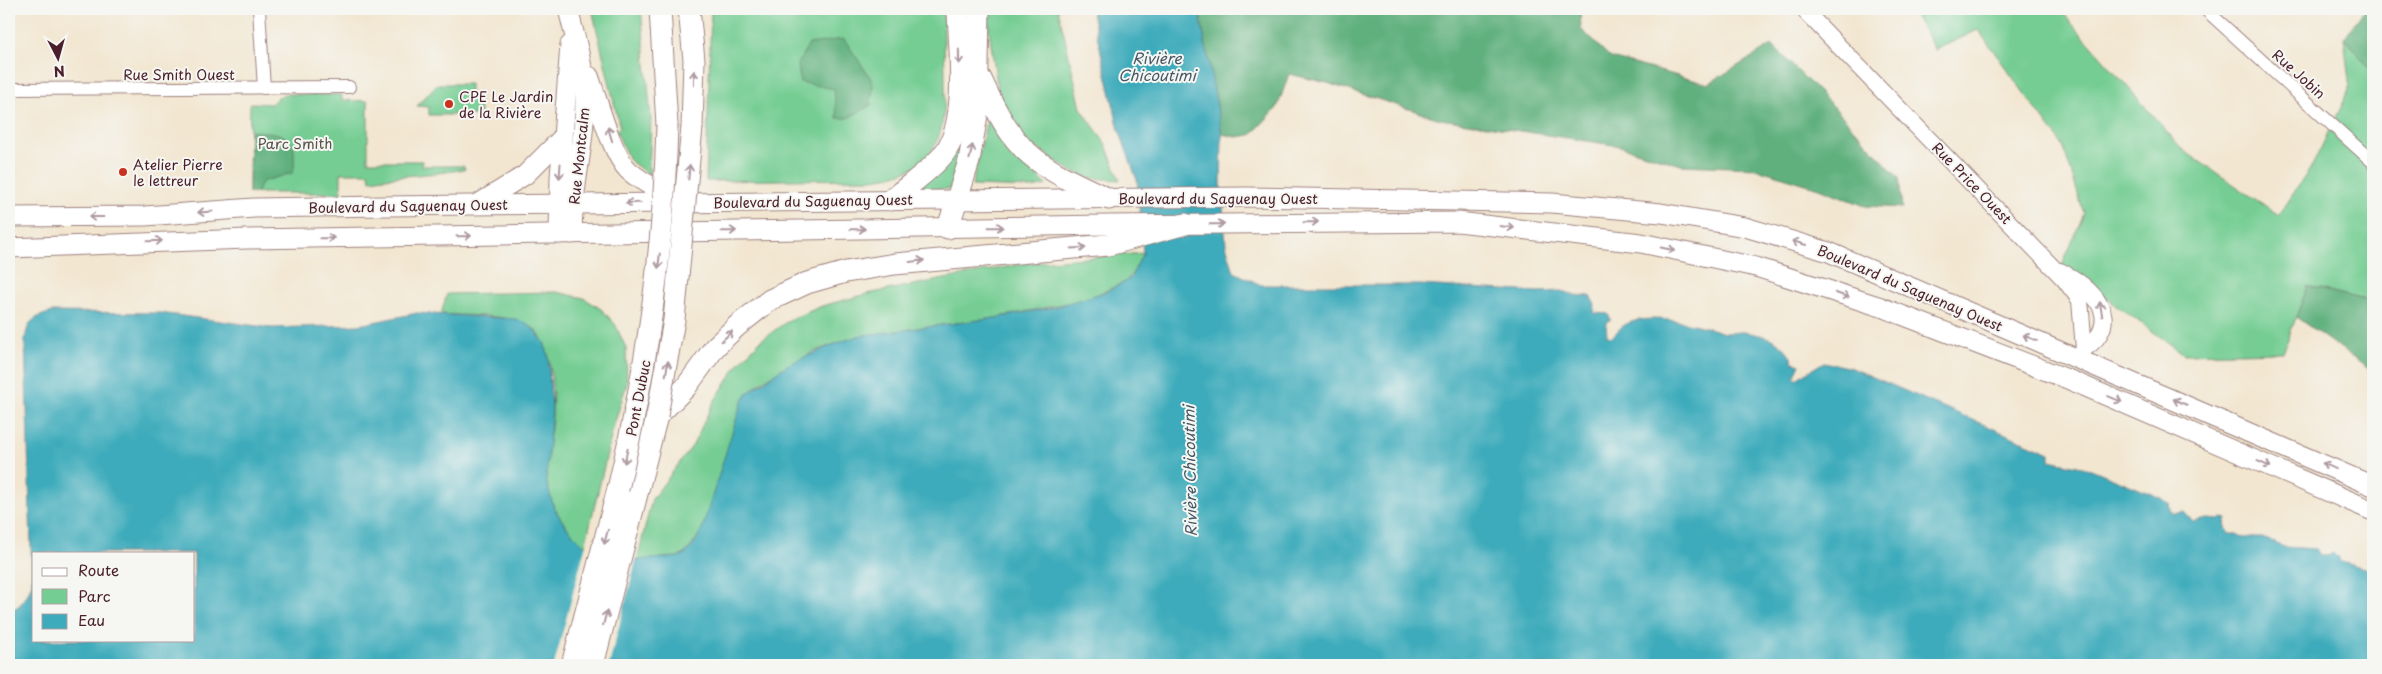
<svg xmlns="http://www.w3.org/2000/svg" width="2382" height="674" font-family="'Playpen Sans',sans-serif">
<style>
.green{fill:#74cd93;stroke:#5f765f}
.forest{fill:#5fb07d;stroke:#546854}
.water{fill:#3dabbb;stroke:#446573;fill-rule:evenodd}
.pier{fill:#f2e6d0}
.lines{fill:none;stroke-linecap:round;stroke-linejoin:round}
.minor-casing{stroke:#9e827e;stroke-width:14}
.tertiary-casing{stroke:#9e827e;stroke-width:18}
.secondary-casing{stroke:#9e827e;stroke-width:21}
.primary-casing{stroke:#9e827e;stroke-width:23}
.minor{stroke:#fff;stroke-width:12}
.tertiary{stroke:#fff;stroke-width:16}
.secondary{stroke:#fff;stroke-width:19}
.primary{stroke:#fff;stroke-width:21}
.primary-bridge-casing{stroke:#9e827e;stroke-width:23;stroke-linecap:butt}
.primary-bridge{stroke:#fff;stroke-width:21}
.oneway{stroke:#ae9aa0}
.poi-dot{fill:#c8321e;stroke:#f6f6f2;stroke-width:2}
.labels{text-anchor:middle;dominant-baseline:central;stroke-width:4;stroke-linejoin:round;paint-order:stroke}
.street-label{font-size:14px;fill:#4a1f2b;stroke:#f6f6f2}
.poi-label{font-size:14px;fill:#4a1f2b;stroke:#f6f6f2;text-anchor:start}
.park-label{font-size:14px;fill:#57534a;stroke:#f6f6f2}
.water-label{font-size:15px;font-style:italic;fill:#455765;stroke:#f6f6f2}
</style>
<rect width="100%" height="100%" fill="#f6f6f2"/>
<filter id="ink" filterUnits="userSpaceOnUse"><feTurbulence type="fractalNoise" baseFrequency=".02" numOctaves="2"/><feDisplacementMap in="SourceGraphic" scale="10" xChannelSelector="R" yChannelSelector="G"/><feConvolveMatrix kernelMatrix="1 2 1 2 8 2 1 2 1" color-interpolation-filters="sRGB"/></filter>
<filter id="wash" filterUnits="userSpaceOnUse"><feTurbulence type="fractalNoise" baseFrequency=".0096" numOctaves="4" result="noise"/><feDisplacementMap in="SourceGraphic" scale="20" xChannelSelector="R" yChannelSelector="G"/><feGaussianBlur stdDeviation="1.12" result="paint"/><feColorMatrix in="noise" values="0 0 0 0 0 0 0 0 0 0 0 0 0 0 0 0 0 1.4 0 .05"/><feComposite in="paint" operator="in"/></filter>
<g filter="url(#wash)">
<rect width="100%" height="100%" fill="#f2e6d0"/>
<g class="green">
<polygon points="592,9 641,9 651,118 649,175 629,160 616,130 620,128"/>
<path d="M711,9H943C944,31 944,53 945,75C946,134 940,172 872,179L706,181Z"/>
<polygon points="988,9 1058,9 1081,108 1105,143 1120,180 1090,178 1071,171 1026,141 1001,101 997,85 989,30"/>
<polygon points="1911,9 2062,9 2067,18 2184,151 2279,215 2312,166 2350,89 2344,38 2373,71 2373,302 2308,286 2283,352 2184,354 2062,266 2084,213 2063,146 1978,30 1935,50"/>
<polygon points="437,84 470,84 470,94 479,93 480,115 429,115 429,107 417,106"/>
<path d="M288,94L342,95V100L368,101V161H422V166H464L465,169C433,175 402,175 370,180L369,173H341V193H249L250,103L271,104L278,97Z"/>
<polygon points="988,115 1011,153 1047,185 1032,188 972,186"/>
<polygon points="963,131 964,143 950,189 923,190 924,183"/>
<path d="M1143,253L1135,270L1125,282L1087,299L995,318L858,336L815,351L764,380L748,393L741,404C732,435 708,548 678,557L637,560L652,499L693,445L713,403L740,362L761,340L789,320L822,306L867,294L1027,263Z"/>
<path d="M556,292L584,298L601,309L615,324L626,348L627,383L614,425L585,546C566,530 551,508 546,483C543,466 548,447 551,430C554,404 556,337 527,324C506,314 465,316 441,314L447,294Z"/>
</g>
<g class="forest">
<polygon points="1199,9 1580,9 1581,29 1611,58 1708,84 1772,45 1831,104 1899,178 1902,208 1865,206 1822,189 1754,168 1681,165 1620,146 1440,119 1327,83 1289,74 1277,108 1251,135 1236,137 1222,134"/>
<polygon points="2365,9 2373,9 2373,71 2344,38"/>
<polygon points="844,39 873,82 871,105 848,118 837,118 834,89 800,82 798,63 809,44"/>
<path d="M250,131C270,132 296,131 294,157C294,163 295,167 292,173L264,181L260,184L257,193H249Z"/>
<polygon points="2308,286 2373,302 2373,372 2296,317"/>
</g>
<path class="water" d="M1091,9H1199L1222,134L1221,183L1226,245L1234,272L1261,285H1420L1538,292L1562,291L1573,295L1590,296L1595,305L1594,313L1608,314L1610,318V321L1606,324L1607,336L1612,337C1616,333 1619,329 1623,326C1645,311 1698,324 1721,332C1727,334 1736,332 1743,332C1765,335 1785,340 1793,362L1800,364L1794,377L1796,379L1824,362L1852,368L2050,453V460L2091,469L2161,498L2169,503L2170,510L2174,514L2184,512L2193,522L2208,519L2219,520L2222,518L2227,519L2225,525L2229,534H2237L2244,538H2262L2284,547L2317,549L2319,554L2327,556L2333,553L2341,562L2373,570V665H9V610C22,608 28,595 32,583L25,340C28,320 33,318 52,312L160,313L272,328L359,325L417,313L516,319L528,324L536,332L544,342L548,354L552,410L546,480L554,508L567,528L585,546L637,560L678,557C691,553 696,540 702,529L741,404L748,393L787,365L837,343L858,336L995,318L1055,307L1105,292L1125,282L1131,277L1143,253L1137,180L1119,130ZM34,553H194V640H34Z"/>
<polygon class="pier" points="586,544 637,557 609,665 554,665"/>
</g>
<g filter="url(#ink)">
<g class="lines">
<g class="minor-casing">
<g id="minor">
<polyline points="259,9 264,88"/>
<polyline points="2205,9 2373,162"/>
<polyline points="9,89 349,87"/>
</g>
</g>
<g class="tertiary-casing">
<g id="tertiary">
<polyline points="1803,9 2064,279 2080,300 2084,349"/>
<path d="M2060,271C2093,287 2126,321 2084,349"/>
</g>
</g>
<g class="secondary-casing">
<g id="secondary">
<path d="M568,9C575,38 584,65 585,96C586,142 572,187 572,234"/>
<path d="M589,76C598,100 611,153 628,170C641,182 659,190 674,199"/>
<polyline points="478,204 525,175 563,137"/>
<polyline points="9,217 145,216 254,208 384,206 1247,197 1552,203 1661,213 1745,227 1829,252 2373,486"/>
<polyline points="559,234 560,177 570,45"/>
<polyline points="9,248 247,239 1108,225 1458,222 1641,243 1756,267 1881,307 2070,380 2373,511"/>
</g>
</g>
<g class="primary-casing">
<g id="primary">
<polyline points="660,9 667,125"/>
<polyline points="689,9 694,60 692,127"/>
<path d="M981,79C1016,156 1034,164 1109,199"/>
<path d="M891,200C908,185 929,172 943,155C969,123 959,49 958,9"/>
<polyline points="948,228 969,161 977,115 979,9"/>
<polyline points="572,665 618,489"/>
<polyline points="593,665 657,416 686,387 715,347 737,326 770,300 807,283 846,272 895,264 1108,245 1185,224"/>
</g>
</g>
<use href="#minor" class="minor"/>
<use href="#tertiary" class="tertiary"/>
<use href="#secondary" class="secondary"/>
<use href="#primary" class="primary"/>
<g class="primary-bridge-casing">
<g id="primary-bridge">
<polyline points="657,416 674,320 692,127"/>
<path d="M618,489C647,366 664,252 667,125"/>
</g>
</g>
<use href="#primary-bridge" class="primary-bridge"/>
</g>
<defs><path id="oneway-shaft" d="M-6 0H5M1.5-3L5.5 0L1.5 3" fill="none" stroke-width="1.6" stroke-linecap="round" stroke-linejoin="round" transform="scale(1.25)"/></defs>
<g class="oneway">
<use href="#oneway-shaft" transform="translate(959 57) rotate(89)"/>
<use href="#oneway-shaft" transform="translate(694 78) rotate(-89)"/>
<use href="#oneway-shaft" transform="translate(610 134) rotate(-107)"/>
<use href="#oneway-shaft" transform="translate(971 152) rotate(-78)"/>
<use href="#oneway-shaft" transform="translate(560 171) rotate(94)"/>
<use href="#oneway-shaft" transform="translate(689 172) rotate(-85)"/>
<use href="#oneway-shaft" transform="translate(633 203) rotate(179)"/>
<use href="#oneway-shaft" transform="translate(205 212) rotate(176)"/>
<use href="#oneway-shaft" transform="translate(96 217) rotate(180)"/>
<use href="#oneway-shaft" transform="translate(1311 222) rotate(-1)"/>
<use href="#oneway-shaft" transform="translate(1217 224) rotate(-1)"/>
<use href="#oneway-shaft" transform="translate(996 227) rotate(-1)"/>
<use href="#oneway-shaft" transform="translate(1507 227) rotate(7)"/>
<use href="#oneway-shaft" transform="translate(858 229) rotate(-1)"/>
<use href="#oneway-shaft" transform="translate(729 231) rotate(-1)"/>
<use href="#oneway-shaft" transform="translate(464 236) rotate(-1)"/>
<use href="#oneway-shaft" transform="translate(327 238) rotate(-1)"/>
<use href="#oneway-shaft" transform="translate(155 241) rotate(-2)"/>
<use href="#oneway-shaft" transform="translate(1799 243) rotate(-164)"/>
<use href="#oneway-shaft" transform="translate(1079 248) rotate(-4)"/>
<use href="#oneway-shaft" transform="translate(1668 249) rotate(12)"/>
<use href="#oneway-shaft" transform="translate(659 261) rotate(96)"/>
<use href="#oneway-shaft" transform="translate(917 261) rotate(-7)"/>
<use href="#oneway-shaft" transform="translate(1842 295) rotate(18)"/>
<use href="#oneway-shaft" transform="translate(2101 309) rotate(-100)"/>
<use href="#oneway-shaft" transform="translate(727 336) rotate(-44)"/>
<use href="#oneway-shaft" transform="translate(2030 338) rotate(-157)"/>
<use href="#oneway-shaft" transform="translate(667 368) rotate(-80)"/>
<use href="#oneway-shaft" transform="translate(2115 399) rotate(23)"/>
<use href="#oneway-shaft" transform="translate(2180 402) rotate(-157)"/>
<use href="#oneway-shaft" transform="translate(626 456) rotate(103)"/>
<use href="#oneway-shaft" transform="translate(2264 464) rotate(24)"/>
<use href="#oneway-shaft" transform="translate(2329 466) rotate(-156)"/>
<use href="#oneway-shaft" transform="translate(606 537) rotate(105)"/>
<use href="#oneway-shaft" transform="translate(605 618) rotate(-75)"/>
</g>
</g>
<g class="poi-dot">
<circle cx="449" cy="104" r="5"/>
<circle cx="123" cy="172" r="5"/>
</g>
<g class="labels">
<g class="street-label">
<text x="179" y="74">Rue Smith Ouest</text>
<text transform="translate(2299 74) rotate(42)">Rue Jobin</text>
<text transform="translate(579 156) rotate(-84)">Rue Montcalm</text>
<text transform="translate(1972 183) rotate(46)">Rue Price Ouest</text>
<text x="1218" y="198">Boulevard du Saguenay Ouest</text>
<text transform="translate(813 201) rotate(-1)">Boulevard du Saguenay Ouest</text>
<text transform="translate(408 206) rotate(-1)">Boulevard du Saguenay Ouest</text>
<text transform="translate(1910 288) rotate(23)">Boulevard du Saguenay Ouest</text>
<text transform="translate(638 398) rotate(-79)">Pont Dubuc</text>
</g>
<g class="poi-label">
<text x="459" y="96">CPE Le Jardin<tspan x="459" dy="16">de la Rivière</tspan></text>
<text x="133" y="164">Atelier Pierre<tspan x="133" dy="16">le lettreur</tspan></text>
</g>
<g class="park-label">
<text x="295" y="143">Parc Smith</text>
</g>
<g class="water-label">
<text x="1157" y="57">Rivière<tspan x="1157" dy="17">Chicoutimi</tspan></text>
<text transform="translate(1189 471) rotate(-91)">Rivière Chicoutimi</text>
</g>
</g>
<rect width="2382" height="674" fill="none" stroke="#f6f6f2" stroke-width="30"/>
<rect x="32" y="552" width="162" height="90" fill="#f6f6f2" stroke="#b1a0a2"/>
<rect x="42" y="568" width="25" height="8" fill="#ffffff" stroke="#b1a0a2"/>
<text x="78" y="576" font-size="15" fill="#4a1f2b">Route</text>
<rect x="42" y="589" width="25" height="15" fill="#74cd93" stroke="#b1a0a2"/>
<text x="78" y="602" font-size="15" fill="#4a1f2b">Parc</text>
<rect x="42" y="614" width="25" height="15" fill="#3dabbb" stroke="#b1a0a2"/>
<text x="78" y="626" font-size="15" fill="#4a1f2b">Eau</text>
<g transform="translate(58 58) rotate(174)" stroke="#f6f6f2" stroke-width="4" paint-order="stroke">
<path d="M0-4L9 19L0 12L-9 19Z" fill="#4a1f2b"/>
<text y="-8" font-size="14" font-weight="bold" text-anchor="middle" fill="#4a1f2b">N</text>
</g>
</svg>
